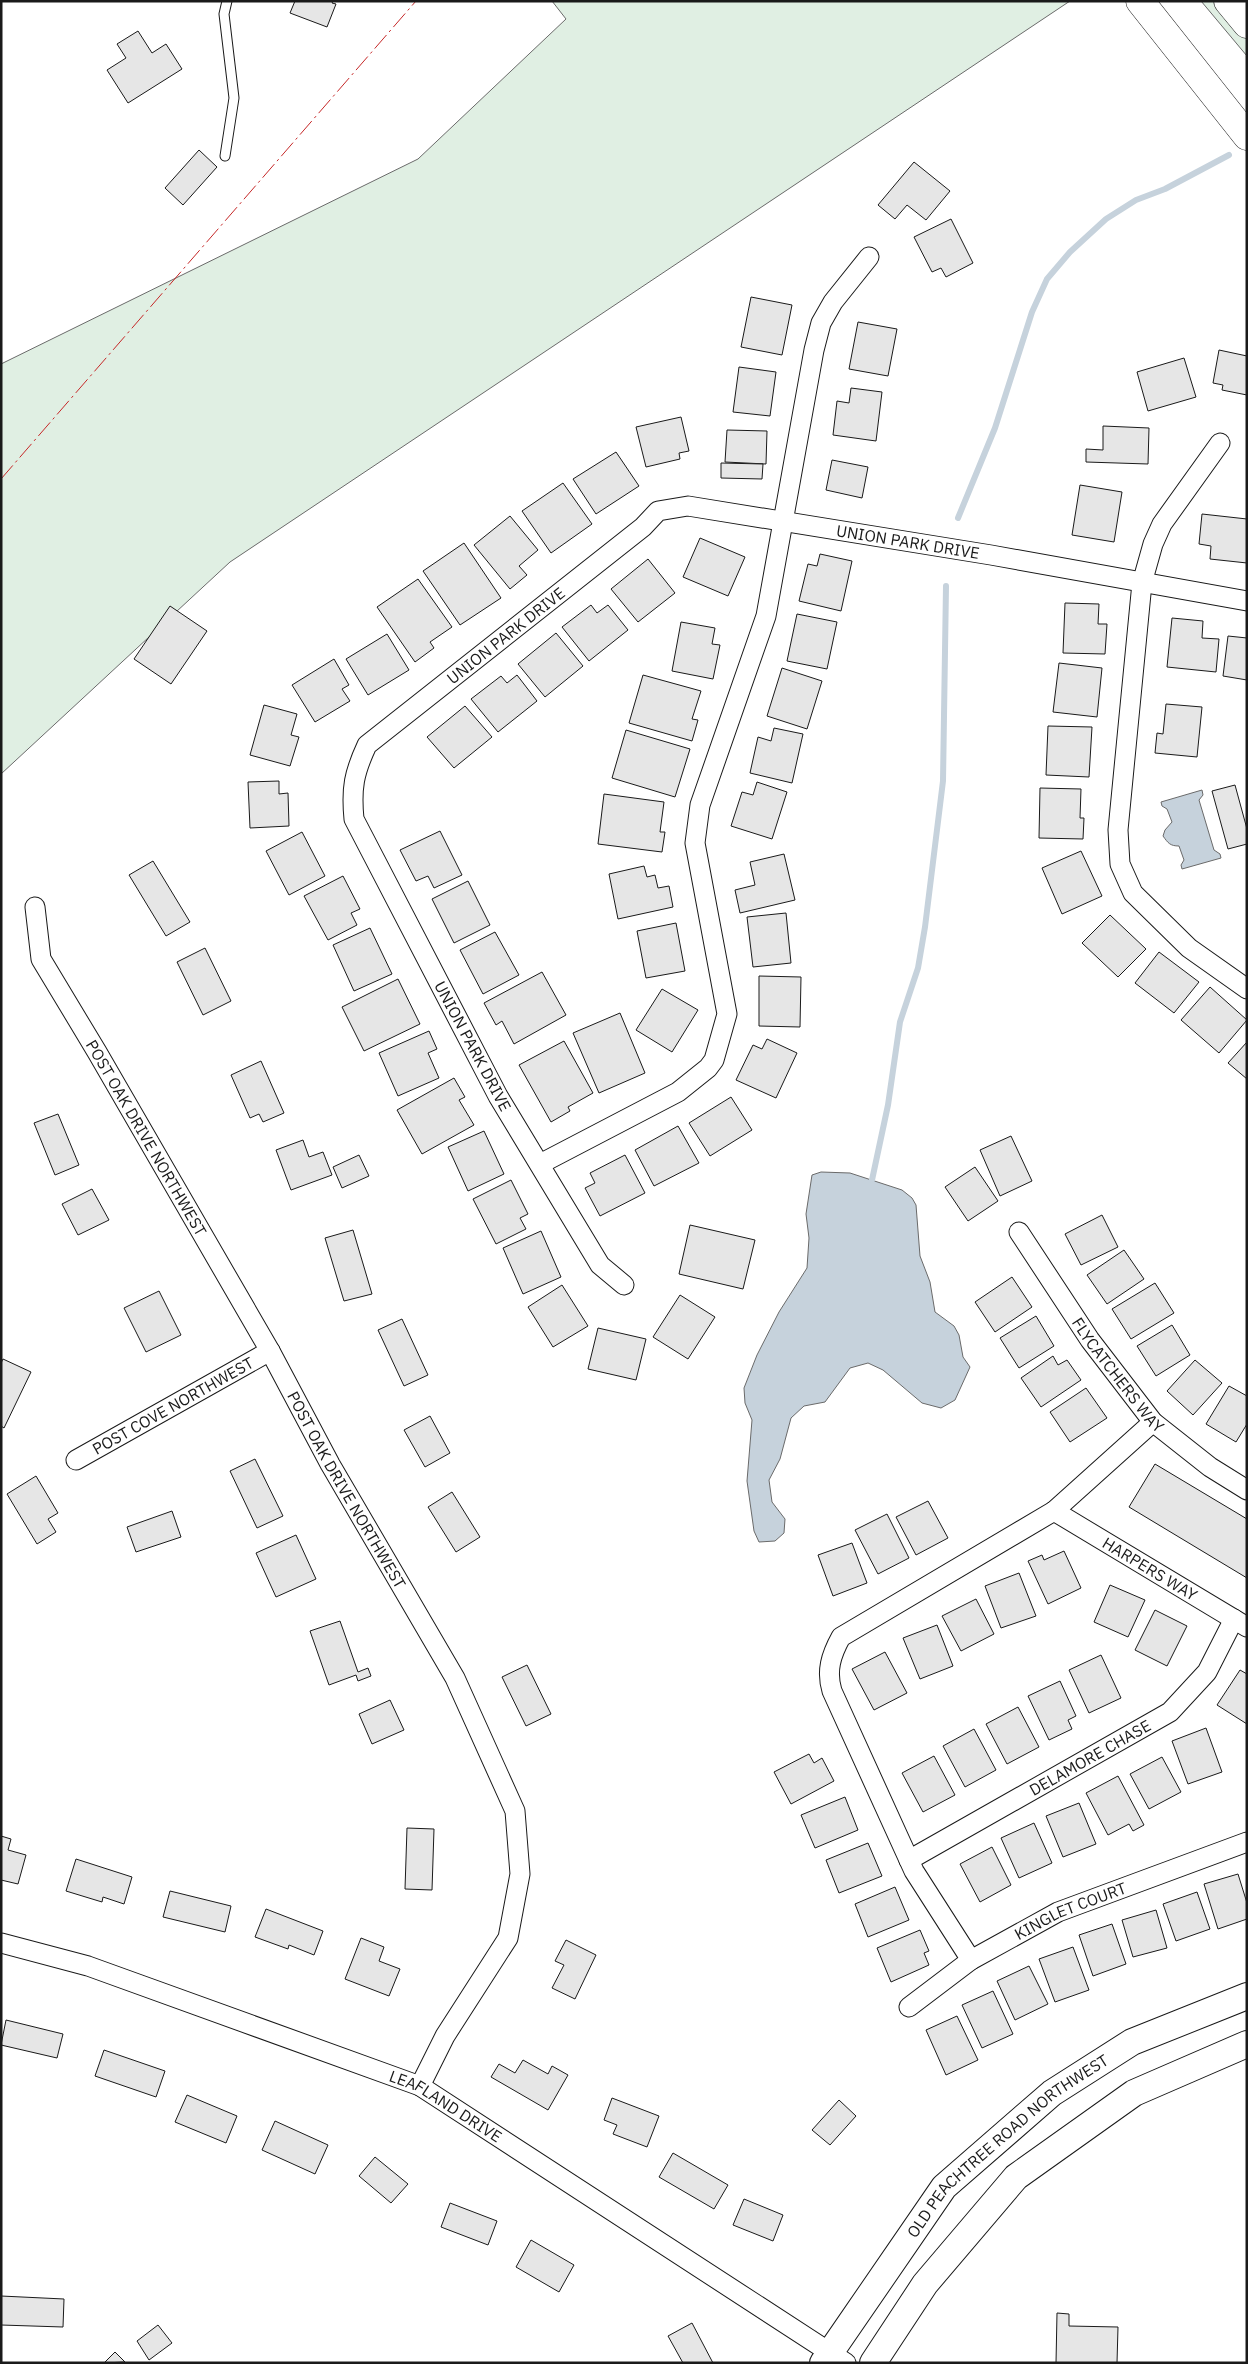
<svg xmlns="http://www.w3.org/2000/svg" width="1248" height="2364" font-family="'IBM Plex Sans',sans-serif">
<style>
.green{fill:#e0efe3;stroke:#6a6a6a}
.water{fill:#c6d2dc;stroke:#6a6a6a}
.lines{fill:none;stroke-linecap:round;stroke-linejoin:round}
.stream{stroke:#c6d2dc;stroke-width:6}
.building{fill:#e6e6e6;stroke:#1a1a1a}
.lane-casing{stroke:#1a1a1a;stroke-width:11}
.street-casing{stroke:#1a1a1a;stroke-width:21}
.secondary-casing{stroke:#1a1a1a;stroke-width:28}
.primary-casing{stroke:#1a1a1a;stroke-width:29}
.lane{stroke:#fff;stroke-width:9}
.street{stroke:#fff;stroke-width:19}
.secondary{stroke:#fff;stroke-width:26}
.primary{stroke:#fff;stroke-width:28}
.power{stroke:#c62828;stroke-width:1;stroke-dasharray:18 4 2.5 4;stroke-linecap:butt}
.labels{text-anchor:middle;dominant-baseline:central;stroke-width:4;stroke-linejoin:round;paint-order:stroke}
.street-label{font-size:16px;fill:#1a1a1a;stroke:#fff}
</style>
<rect width="100%" height="100%" fill="#fff"/>
<g class="green">
<polygon points="552,1 1070,1 230,562 1,774 1,364 418,159 566,19"/>
<polygon points="1201,1 1247,1 1247,56"/>
</g>
<g class="water">
<path d="M1202,790L1203,795L1199,800L1214,850L1220,854L1221,858L1182,869L1181,865L1184,860L1179,846C1170,846 1168,843 1163,836L1165,830L1172,822L1167,809L1162,806L1161,802Z"/>
<polygon points="821,1172 850,1173 902,1190 912,1198 916,1205 920,1256 930,1282 935,1312 954,1326 959,1335 963,1357 970,1367 955,1400 941,1408 922,1403 883,1370 868,1363 850,1368 825,1402 804,1406 791,1418 780,1459 769,1480 772,1502 785,1519 784,1533 775,1541 759,1542 754,1531 747,1481 752,1420 745,1403 744,1388 757,1355 779,1312 807,1268 809,1238 806,1214 812,1175"/>
</g>
<g class="lines">
<g class="stream">
<polyline points="958,518 995,428 1032,312 1047,279 1070,252 1106,219 1136,200 1165,189 1229,155"/>
<polyline points="872,1180 888,1105 900,1022 918,968 925,927 943,781 946,586"/>
</g>
</g>
<g class="building">
<polygon points="295,1 333,1 332,3 336,4 327,27 290,13"/>
<polygon points="138,31 152,53 166,44 182,69 128,103 107,70 126,58 117,44"/>
<polygon points="199,150 217,167 183,205 165,188"/>
<polygon points="914,162 950,191 926,220 907,205 895,219 878,205"/>
<polygon points="951,219 973,263 946,277 941,268 932,272 914,237"/>
<polygon points="751,297 792,305 782,355 741,347"/>
<polygon points="858,322 897,329 888,376 849,369"/>
<polygon points="1219,350 1247,356 1247,395 1222,390 1223,385 1213,383"/>
<polygon points="1184,358 1196,397 1148,411 1137,372"/>
<polygon points="739,367 776,372 770,416 733,412"/>
<polygon points="851,388 882,392 876,441 833,435 837,401 849,403"/>
<polygon points="681,417 689,451 679,453 680,459 646,467 636,427"/>
<polygon points="1103,426 1149,428 1148,464 1086,462 1086,449 1103,450"/>
<polygon points="727,430 767,431 766,464 725,462"/>
<polygon points="616,452 639,486 596,514 573,479"/>
<polygon points="832,460 868,467 862,498 826,490"/>
<polygon points="721,463 763,464 762,479 721,478"/>
<polygon points="563,483 592,524 551,553 522,511"/>
<polygon points="1080,485 1122,492 1114,542 1072,535"/>
<polygon points="1202,514 1247,519 1247,563 1210,559 1211,546 1199,544"/>
<polygon points="510,516 538,550 519,566 527,575 510,589 474,545"/>
<polygon points="700,538 745,557 728,596 683,577"/>
<polygon points="464,543 501,598 460,625 423,571"/>
<polygon points="820,554 852,561 841,611 799,601 808,564 817,566"/>
<polygon points="648,559 675,593 638,622 611,589"/>
<polygon points="418,579 452,627 430,642 434,648 415,662 377,607"/>
<polygon points="1065,603 1099,604 1098,624 1107,624 1105,654 1063,653"/>
<polygon points="591,605 597,613 608,605 628,630 589,661 562,627"/>
<polygon points="170,606 207,631 171,684 134,659"/>
<polygon points="797,614 837,622 827,669 787,661"/>
<polygon points="1172,618 1203,621 1202,638 1219,639 1216,672 1167,667"/>
<polygon points="681,622 715,628 712,644 720,645 713,679 672,671"/>
<polygon points="556,633 583,666 545,697 518,664"/>
<polygon points="387,634 409,670 368,695 346,659"/>
<polygon points="1228,636 1247,638 1247,680 1223,676"/>
<polygon points="334,659 349,685 342,689 350,701 315,722 292,685"/>
<polygon points="1059,663 1102,668 1097,717 1053,712"/>
<polygon points="782,668 822,681 807,729 767,716"/>
<polygon points="517,675 537,701 498,732 471,699 501,676 507,683"/>
<polygon points="643,675 701,691 692,719 698,720 692,741 629,723"/>
<polygon points="1166,704 1202,707 1197,757 1155,753 1157,733 1163,734"/>
<polygon points="264,705 297,714 291,735 299,737 290,766 250,755"/>
<polygon points="465,706 492,737 454,768 427,737"/>
<polygon points="1048,726 1092,727 1089,777 1046,775"/>
<polygon points="774,728 803,734 792,783 750,773 758,737 771,741"/>
<polygon points="626,730 690,749 675,797 612,778"/>
<polygon points="279,781 279,794 288,793 289,826 250,828 248,782"/>
<polygon points="757,782 787,792 772,839 731,826 742,792 753,795"/>
<polygon points="1235,785 1247,829 1247,844 1228,849 1212,791"/>
<polygon points="1040,788 1081,789 1080,818 1084,818 1083,839 1039,838"/>
<polygon points="604,794 664,802 660,832 665,832 662,852 598,844"/>
<polygon points="440,831 462,875 434,888 428,876 416,881 400,850"/>
<polygon points="302,832 325,876 289,895 266,851"/>
<polygon points="1081,851 1102,896 1062,914 1042,868"/>
<polygon points="784,854 795,900 740,913 735,890 755,885 750,862"/>
<polygon points="153,861 190,922 166,936 129,875"/>
<polygon points="644,866 647,877 655,875 658,888 669,886 673,907 618,919 609,874"/>
<polygon points="343,876 360,909 351,913 357,925 328,940 304,896"/>
<polygon points="468,881 490,925 454,943 432,899"/>
<polygon points="786,913 791,963 753,967 747,917"/>
<polygon points="1110,915 1146,949 1118,977 1082,943"/>
<polygon points="676,923 685,971 646,978 637,931"/>
<polygon points="370,928 392,974 354,991 333,945"/>
<polygon points="495,932 519,975 483,994 460,950"/>
<polygon points="205,948 231,1001 203,1015 177,962"/>
<polygon points="1159,952 1199,982 1174,1013 1135,983"/>
<polygon points="542,972 566,1015 514,1044 502,1021 496,1025 484,1003"/>
<polygon points="759,976 801,977 800,1027 759,1026"/>
<polygon points="398,979 420,1024 364,1051 342,1007"/>
<polygon points="1210,987 1247,1020 1219,1053 1181,1020"/>
<polygon points="662,989 698,1010 672,1052 636,1030"/>
<polygon points="620,1013 645,1073 599,1093 573,1033"/>
<polygon points="429,1031 437,1049 428,1053 439,1078 398,1096 379,1053"/>
<polygon points="767,1039 797,1053 776,1098 736,1080 753,1045 762,1049"/>
<polygon points="564,1041 593,1093 568,1107 570,1111 551,1122 519,1065"/>
<polygon points="1247,1042 1247,1079 1228,1063"/>
<polygon points="261,1061 284,1113 263,1122 259,1114 250,1118 231,1075"/>
<polygon points="454,1078 465,1097 459,1100 474,1125 422,1154 397,1110"/>
<polygon points="731,1097 752,1130 710,1156 689,1123"/>
<polygon points="58,1114 79,1165 55,1175 34,1123"/>
<polygon points="678,1126 699,1163 654,1186 635,1150"/>
<polygon points="484,1131 504,1174 468,1191 448,1147"/>
<polygon points="1011,1136 1032,1181 1000,1196 980,1150"/>
<polygon points="303,1140 309,1157 323,1152 332,1175 291,1190 276,1150"/>
<polygon points="359,1155 369,1176 342,1188 333,1167"/>
<polygon points="625,1155 645,1193 600,1216 585,1188 595,1183 590,1173"/>
<polygon points="975,1167 998,1201 968,1221 945,1187"/>
<polygon points="511,1180 528,1214 520,1218 526,1229 496,1244 473,1199"/>
<polygon points="92,1189 109,1220 78,1235 62,1204"/>
<polygon points="1102,1215 1118,1247 1081,1265 1065,1234"/>
<polygon points="690,1225 755,1240 743,1289 679,1274"/>
<polygon points="353,1230 372,1294 344,1301 325,1238"/>
<polygon points="541,1231 561,1277 523,1294 503,1248"/>
<polygon points="1124,1250 1144,1279 1107,1304 1087,1275"/>
<polygon points="1012,1277 1032,1307 995,1332 975,1302"/>
<polygon points="1155,1283 1174,1313 1131,1339 1112,1309"/>
<polygon points="562,1285 588,1326 553,1347 528,1307"/>
<polygon points="159,1291 181,1335 146,1352 124,1308"/>
<polygon points="680,1295 715,1317 688,1359 653,1337"/>
<polygon points="1036,1316 1054,1346 1019,1368 1000,1338"/>
<polygon points="402,1319 428,1375 404,1386 378,1330"/>
<polygon points="1172,1325 1190,1355 1156,1376 1137,1346"/>
<polygon points="598,1328 646,1339 636,1380 588,1369"/>
<polygon points="1053,1356 1058,1365 1067,1360 1081,1380 1041,1407 1021,1378"/>
<polygon points="3,1359 31,1372 4,1428 1,1426 1,1363"/>
<polygon points="1195,1360 1222,1383 1193,1415 1167,1391"/>
<polygon points="1229,1386 1247,1396 1247,1424 1236,1442 1206,1424"/>
<polygon points="1086,1388 1107,1418 1070,1442 1050,1412"/>
<polygon points="430,1416 450,1453 425,1467 404,1430"/>
<polygon points="255,1459 283,1516 257,1528 230,1471"/>
<polygon points="1155,1464 1247,1519 1247,1578 1129,1507"/>
<polygon points="36,1476 58,1513 48,1519 56,1532 37,1544 7,1494"/>
<polygon points="452,1492 480,1537 456,1552 428,1507"/>
<polygon points="928,1501 948,1538 916,1555 896,1517"/>
<polygon points="172,1511 181,1537 136,1552 127,1527"/>
<polygon points="887,1514 909,1558 878,1574 855,1530"/>
<polygon points="296,1535 316,1579 276,1597 256,1553"/>
<polygon points="852,1543 867,1583 833,1596 818,1555"/>
<polygon points="1064,1551 1081,1588 1048,1604 1028,1561 1042,1555 1044,1560"/>
<polygon points="1019,1573 1036,1616 1001,1628 985,1586"/>
<polygon points="1110,1585 1145,1600 1128,1637 1094,1622"/>
<polygon points="976,1599 994,1634 961,1651 942,1616"/>
<polygon points="1155,1610 1187,1626 1167,1666 1135,1650"/>
<polygon points="340,1621 358,1672 368,1668 371,1676 358,1681 356,1675 329,1685 310,1631"/>
<polygon points="937,1625 953,1666 920,1679 903,1638"/>
<polygon points="885,1652 907,1693 874,1710 852,1669"/>
<polygon points="1101,1655 1121,1698 1089,1713 1069,1670"/>
<polygon points="527,1665 551,1714 526,1726 502,1677"/>
<polygon points="1240,1670 1247,1674 1247,1724 1217,1705"/>
<polygon points="1060,1681 1076,1716 1068,1720 1072,1729 1049,1740 1028,1696"/>
<polygon points="390,1700 404,1730 372,1744 359,1714"/>
<polygon points="1018,1707 1039,1747 1007,1764 986,1724"/>
<polygon points="1206,1728 1222,1772 1188,1784 1172,1741"/>
<polygon points="974,1729 996,1770 965,1787 943,1746"/>
<polygon points="809,1754 814,1763 822,1758 834,1781 791,1804 774,1772"/>
<polygon points="934,1756 955,1795 923,1812 902,1773"/>
<polygon points="1162,1757 1181,1792 1149,1809 1130,1774"/>
<polygon points="1118,1776 1144,1825 1133,1831 1129,1824 1108,1835 1086,1793"/>
<polygon points="845,1797 858,1830 815,1848 801,1815"/>
<polygon points="1079,1803 1096,1844 1063,1857 1046,1816"/>
<polygon points="1034,1823 1052,1863 1019,1878 1001,1838"/>
<polygon points="407,1828 434,1829 432,1890 405,1889"/>
<polygon points="1,1836 11,1839 8,1850 26,1855 18,1884 1,1880"/>
<polygon points="868,1843 882,1876 839,1893 826,1860"/>
<polygon points="992,1847 1011,1885 980,1902 960,1864"/>
<polygon points="76,1859 132,1877 124,1904 103,1897 102,1902 66,1891"/>
<polygon points="1238,1874 1247,1903 1247,1919 1218,1929 1204,1884"/>
<polygon points="895,1887 909,1920 868,1937 855,1904"/>
<polygon points="170,1891 231,1906 225,1932 163,1917"/>
<polygon points="1197,1892 1210,1929 1176,1941 1163,1904"/>
<polygon points="266,1909 323,1931 314,1955 289,1945 288,1949 255,1937"/>
<polygon points="1156,1910 1167,1948 1133,1957 1122,1920"/>
<polygon points="1112,1924 1126,1964 1093,1976 1079,1935"/>
<polygon points="920,1930 929,1951 924,1953 929,1965 891,1982 877,1948"/>
<polygon points="361,1938 384,1947 379,1961 400,1969 389,1996 345,1979"/>
<polygon points="566,1940 596,1955 575,1999 552,1988 564,1965 555,1961"/>
<polygon points="1073,1947 1089,1990 1055,2002 1039,1959"/>
<polygon points="1029,1966 1048,2004 1015,2020 997,1981"/>
<polygon points="993,1991 1013,2034 982,2048 962,2005"/>
<polygon points="957,2016 978,2060 946,2075 926,2030"/>
<polygon points="6,2020 63,2034 57,2058 1,2045"/>
<polygon points="104,2050 165,2071 156,2097 95,2076"/>
<polygon points="523,2060 548,2074 552,2066 568,2075 548,2110 491,2077 499,2064 515,2073"/>
<polygon points="187,2095 237,2116 226,2143 175,2122"/>
<polygon points="612,2098 659,2116 647,2147 613,2134 617,2125 604,2120"/>
<polygon points="839,2100 856,2116 830,2145 812,2130"/>
<polygon points="275,2121 328,2145 315,2174 262,2150"/>
<polygon points="673,2153 728,2185 714,2209 659,2177"/>
<polygon points="375,2157 408,2184 391,2203 359,2176"/>
<polygon points="744,2199 783,2215 773,2241 733,2225"/>
<polygon points="450,2203 497,2221 488,2245 441,2227"/>
<polygon points="531,2240 574,2265 559,2292 516,2267"/>
<polygon points="1,2296 64,2299 63,2327 1,2325"/>
<polygon points="1057,2313 1069,2314 1069,2326 1118,2327 1117,2363 1056,2363"/>
<polygon points="692,2323 713,2363 683,2363 668,2336"/>
<polygon points="158,2325 172,2343 149,2360 137,2341"/>
<polygon points="115,2352 125,2362 104,2363"/>
</g>
<g class="lines">
<g class="lane-casing">
<polyline id="lane" points="225,156 234,98 224,14 227,1"/>
</g>
<g class="street-casing">
<g id="street">
<polyline points="1220,443 1162,524 1153,544 1142,583 1118,830 1120,864 1133,893 1189,948 1247,989"/>
<path id="s1" d="M35,907L41,959L97,1052L270,1351L330,1464L455,1678L515,1811L520,1874L508,1938L445,2036L420,2086"/>
<polyline points="540,1164 678,1092 708,1068 714,1060 727,1014 695,843 700,805 766,616 814,350 821,323 833,302 869,257"/>
<path id="s2" d="M1019,1232L1090,1340L1153,1422L1210,1467L1247,1490"/>
<path id="s3" d="M624,1285L600,1265L498,1096L354,819C351,788 354,773 367,745L643,527L658,511L688,506L991,555L1247,601"/>
<path id="s4" d="M76,1460L270,1351"/>
<path id="s5" d="M1054,1511L1247,1627"/>
<path id="s6" d="M909,1860L1170,1712L1207,1672L1234,1619"/>
<path id="s7" d="M1,1943L88,1966L420,2086L846,2363"/>
<path d="M971,1960L914,1871L832,1691C826,1671 831,1655 841,1637L1054,1511L1153,1422"/>
<path id="s8" d="M909,2007L971,1960L1058,1912L1247,1842"/>
</g>
</g>
<g class="secondary-casing">
<g id="secondary">
<path id="s9" d="M823,2363L944,2187L1052,2093L1132,2042L1247,1996"/>
<polyline points="873,2363 925,2284 1016,2177 1134,2093 1247,2044"/>
</g>
</g>
<g class="primary-casing">
<g id="primary">
<polyline points="1140,1 1247,136"/>
<polyline points="1228,1 1247,24"/>
</g>
</g>
<use href="#lane" class="lane"/>
<use href="#street" class="street"/>
<use href="#secondary" class="secondary"/>
<use href="#primary" class="primary"/>
<polyline class="power" points="1,479 416,1"/>
</g>
<g class="labels">
<g class="street-label">
<text stroke="none"><textPath href="#s3" startOffset="1244">UNION PARK DRIVE</textPath></text>
<text stroke="none"><textPath href="#s3" startOffset="794">UNION PARK DRIVE</textPath></text>
<text transform="translate(473 1046) rotate(62)">UNION PARK DRIVE</text>
<text stroke="none"><textPath href="#s1" startOffset="260">POST OAK DRIVE NORTHWEST</textPath></text>
<text stroke="none"><textPath href="#s2" startOffset="174">FLYCATCHERS WAY</textPath></text>
<text stroke="none"><textPath href="#s4" startOffset="111">POST COVE NORTHWEST</textPath></text>
<text stroke="none"><textPath href="#s1" startOffset="665">POST OAK DRIVE NORTHWEST</textPath></text>
<text stroke="none"><textPath href="#s5" startOffset="112">HARPERS WAY</textPath></text>
<text stroke="none"><textPath href="#s6" startOffset="208">DELAMORE CHASE</textPath></text>
<text stroke="none"><textPath href="#s8" startOffset="189">KINGLET COURT</textPath></text>
<text stroke="none"><textPath href="#s7" startOffset="475">LEAFLAND DRIVE</textPath></text>
<text stroke="none"><textPath href="#s9" startOffset="288">OLD PEACHTREE ROAD NORTHWEST</textPath></text>
</g>
</g>
<rect width="1248" height="2364" fill="none" stroke="#1a1a1a" stroke-width="5"/>
</svg>
